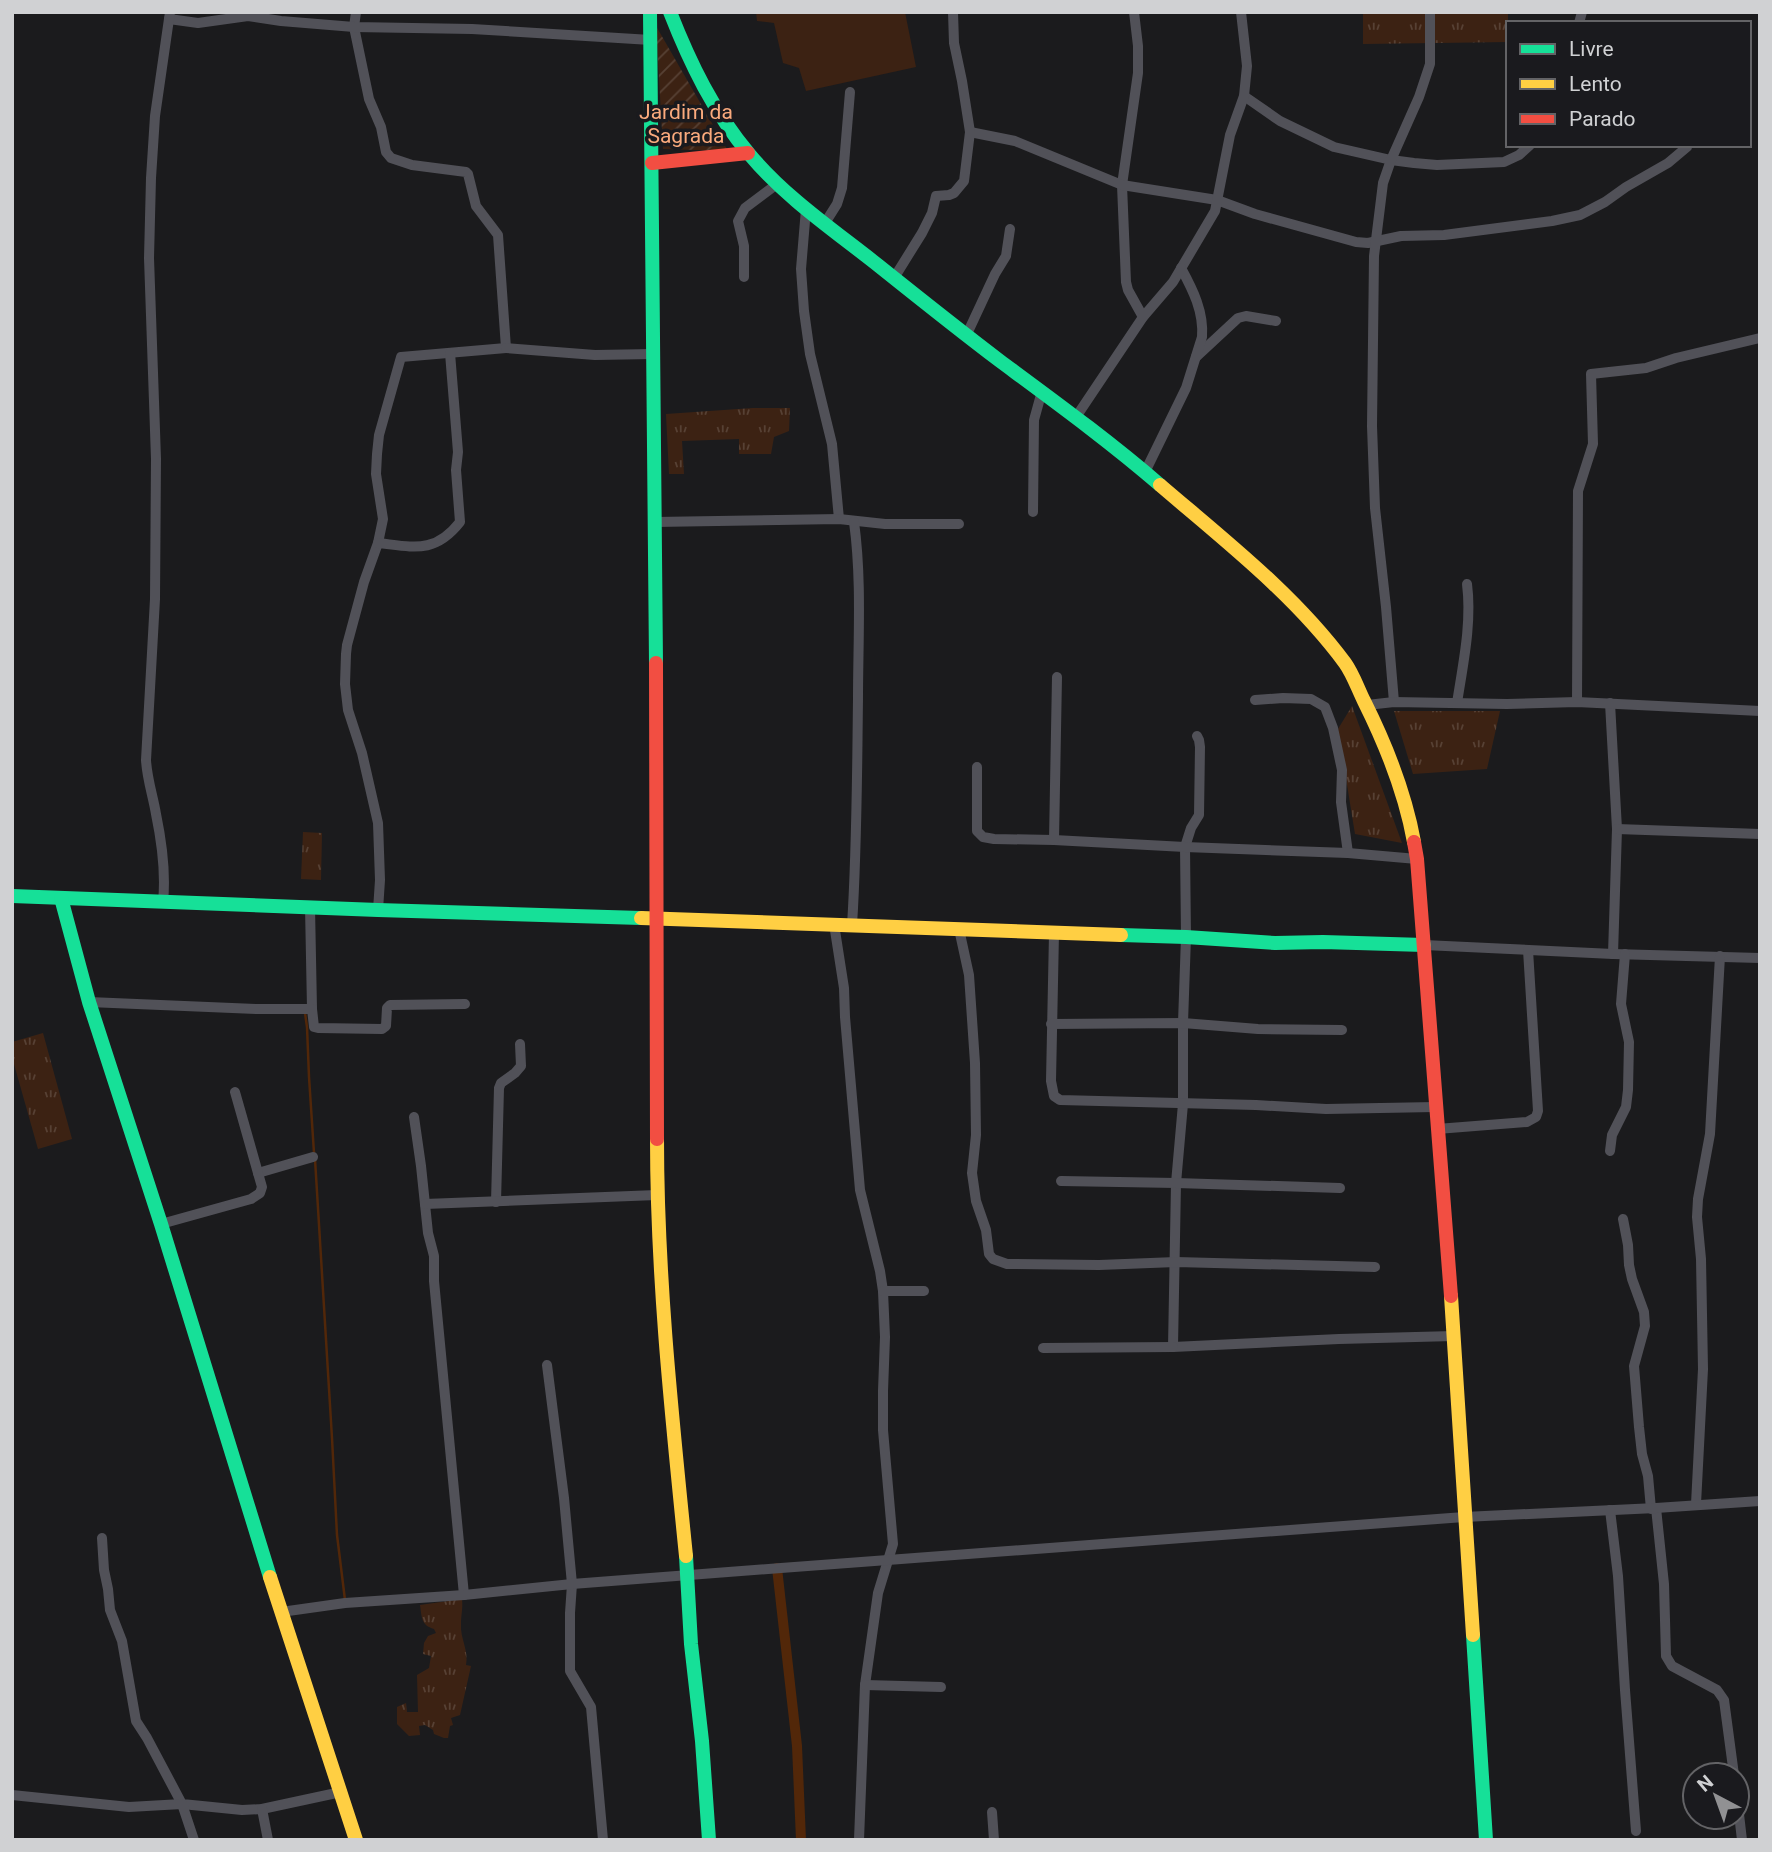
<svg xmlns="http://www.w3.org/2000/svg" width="1772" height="1852" font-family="Roboto,sans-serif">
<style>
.grass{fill:url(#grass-tufts)}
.garden{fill:url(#garden-furrows)}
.pitch{fill:#3c2213}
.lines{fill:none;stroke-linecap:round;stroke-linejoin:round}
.stream{stroke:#522709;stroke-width:2.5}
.canal{stroke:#522709;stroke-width:10}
.street{stroke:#515158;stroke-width:10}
.fast{stroke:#16e098;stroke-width:14}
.slow{stroke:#ffcf43;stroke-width:14}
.jam{stroke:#f24e42;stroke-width:14}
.labels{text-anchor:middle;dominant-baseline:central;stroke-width:7;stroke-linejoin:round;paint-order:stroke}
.park-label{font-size:21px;fill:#faaa7d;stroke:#1a1a1e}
</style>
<defs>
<pattern id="grass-tufts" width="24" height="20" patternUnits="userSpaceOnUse" patternTransform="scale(1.75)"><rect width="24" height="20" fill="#3c2213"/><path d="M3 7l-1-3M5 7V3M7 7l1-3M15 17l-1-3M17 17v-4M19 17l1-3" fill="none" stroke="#574134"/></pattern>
<pattern id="garden-furrows" width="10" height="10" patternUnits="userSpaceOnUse" patternTransform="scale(1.75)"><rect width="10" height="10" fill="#3c2213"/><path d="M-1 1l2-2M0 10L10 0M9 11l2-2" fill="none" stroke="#574134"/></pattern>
</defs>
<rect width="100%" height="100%" fill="#1b1b1d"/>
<g class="grass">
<polygon points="1363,12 1508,12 1508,42 1363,44"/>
<polygon points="753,408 790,408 789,431 774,437 771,454 739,454 739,439 682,441 684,474 669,474 666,414"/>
<polygon points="1352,706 1402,843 1355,834 1338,729"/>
<polygon points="1394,711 1500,711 1487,769 1413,774"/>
<polygon points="303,832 322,833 321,880 301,879"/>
<polygon points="43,1033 72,1139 38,1149 12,1057 12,1042"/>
<path d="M462,1599C463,1610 461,1614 461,1624C460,1639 469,1650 466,1665L471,1666L460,1715L451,1718L453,1725L450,1726L448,1738H444L434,1734L433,1730L425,1725L419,1726L420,1735L409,1736L397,1724V1707L406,1703L407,1712H418L417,1675L429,1668L431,1656L423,1654L424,1643L428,1636L436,1633L434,1629C421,1625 422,1618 420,1605Z"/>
</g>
<polygon class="garden" points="656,26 728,151 663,149"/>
<polygon class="pitch" points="756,12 905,12 916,67 806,91 799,68 783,63 774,23 757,21"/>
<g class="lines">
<g class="stream">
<polyline points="305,1013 307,1027 309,1077 314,1153"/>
<polyline points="315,1159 332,1438 337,1535 345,1600"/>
</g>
<polyline class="canal" points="777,1568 797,1746 801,1840"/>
<g class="street">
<polyline points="356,12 354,27 369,99 381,127 386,152 391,158 412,165 466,172 468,174 476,206 498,235 506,348 401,357 379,435 377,454 376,474 383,519 378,543 364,582 347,645 346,654 345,684 348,710 362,753 378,823 380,880 378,910"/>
<polyline points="1134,12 1138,46 1138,73 1122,185 1126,282 1128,290 1143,317"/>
<polyline points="169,19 198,23 248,16 281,21 354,27 472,29 651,40"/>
<polyline points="1579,23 1582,12"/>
<polyline points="1244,96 1280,121 1334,147 1391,160 1414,163 1437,165 1504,162 1519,155 1530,145"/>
<polyline points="970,132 1015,141 1122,185 1217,200 1255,214 1356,242 1368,243 1401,236 1444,235 1552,221 1580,215 1605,202 1626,187 1668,163 1687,147"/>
<polyline points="806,209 801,269 804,311 810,354 832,444 839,519"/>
<polyline points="825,223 837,204 842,188 850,92"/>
<polyline points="744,277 744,246 738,221 745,208 777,184"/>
<polyline points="894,278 922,233 932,213 936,196 949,195 954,193 964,181 970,132 962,81 954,43 953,12"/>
<polyline points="967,334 995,274 1006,256 1010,229"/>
<polyline points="506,348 595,355 653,354"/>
<polyline points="1196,357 1238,318 1246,316 1276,321"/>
<polyline points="1076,417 1143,317 1173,282 1215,211 1230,135 1244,96 1247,66 1241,12"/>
<path d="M1145,472L1186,388L1202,337C1204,312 1193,290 1181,268"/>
<polyline points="1033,512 1034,420 1042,391"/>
<polyline points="655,522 839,519 885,524 959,524"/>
<path d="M378,543C414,547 435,554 460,522L456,470L458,452L450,353"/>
<polyline points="1255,700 1283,698 1311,699 1325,707 1333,728 1342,770 1341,802 1348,853"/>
<polyline points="1394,702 1386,607 1375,508 1372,426 1374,256 1383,183 1391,160 1419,97 1430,64 1430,12"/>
<polyline points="1577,702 1578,491 1593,444 1591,374 1646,368 1676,358 1760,338"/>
<path d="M1457,703C1463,664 1472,623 1467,584"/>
<polyline points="1610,703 1617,829 1613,954"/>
<polyline points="1367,705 1394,702 1507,704 1577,702 1760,711"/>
<polyline points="1197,736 1199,740 1200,747 1199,815 1191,828 1185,847 1186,937 1183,1023 1183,1104 1176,1183 1173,1347 1339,1339 1454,1336"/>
<polyline points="977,767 977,831 983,837 994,839 1054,840 1185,847 1348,853 1417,859"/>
<polyline points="1617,829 1760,834"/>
<polyline points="1054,840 1057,677"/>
<path d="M163,902C166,873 162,843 156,814C153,796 147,779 146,760L155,599L156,459L149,258L151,178L155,116L170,12"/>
<polyline points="310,907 312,1009"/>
<polyline points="834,924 844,988 845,1017 860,1190 880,1271 883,1291 885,1337 883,1391 883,1430 893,1544 878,1593 865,1685 859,1840"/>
<path d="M852,925C857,849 857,774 858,699C858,640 862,580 854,522"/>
<polyline points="959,929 969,975 975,1063 976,1135 972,1173 976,1201 986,1230 989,1254 993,1259 1007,1264 1099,1265 1176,1262 1375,1267"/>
<polyline points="1054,933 1051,1081 1054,1096 1060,1100 1256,1105 1326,1109 1435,1107"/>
<polyline points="1424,945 1613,954 1760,958"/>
<polyline points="89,1002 256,1009 312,1009 314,1027 318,1028 382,1029 386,1026 387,1008 390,1005 465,1004"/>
<polyline points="1051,1024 1183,1023 1258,1029 1342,1030"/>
<polyline points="414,1117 421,1166 428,1233 434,1256 434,1281 464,1595"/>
<polyline points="1437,1129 1527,1122 1536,1117 1538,1111 1528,950"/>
<polyline points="1610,1151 1612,1135 1626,1107 1628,1090 1629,1042 1621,1004 1625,954"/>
<polyline points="258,1173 313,1157"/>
<polyline points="1061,1181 1176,1183 1340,1188"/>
<polyline points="496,1202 499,1088 501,1083 515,1073 521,1066 520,1044"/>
<polyline points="425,1204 657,1195"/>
<polyline points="1623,1219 1628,1245 1629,1265 1632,1279 1644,1312 1645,1326 1634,1366 1639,1427 1642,1454 1648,1476 1651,1509"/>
<polyline points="161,1224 251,1199 260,1193 262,1187 235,1092"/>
<polyline points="883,1291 924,1291"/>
<polyline points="1043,1348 1173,1347"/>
<polyline points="547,1365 564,1498 572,1584 570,1613 570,1671 591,1707 603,1840"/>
<polyline points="1696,1504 1703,1369 1701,1259 1697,1217 1698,1199 1710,1134 1720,956"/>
<polyline points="1656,1508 1664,1584 1666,1656 1672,1666 1717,1690 1724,1700 1734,1775"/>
<polyline points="1610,1510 1618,1576 1625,1690 1636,1831"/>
<polyline points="102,1538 104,1570 108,1589 110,1610 122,1641 136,1721 147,1738 182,1804 242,1810 262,1809 341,1792"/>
<polyline points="281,1612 345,1603 464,1595 572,1584 781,1568 1464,1517 1656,1508 1760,1501"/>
<polyline points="865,1685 941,1687"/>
<polyline points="12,1795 129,1807 182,1804 194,1840"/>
<polyline points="1737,1797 1742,1840"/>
<polyline points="262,1809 268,1840"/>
<polyline points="992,1812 994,1840"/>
</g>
<g class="fast">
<polyline points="650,12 656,663"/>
<path d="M670,12C690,63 714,113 750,155C786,198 835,231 879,266C919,298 959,330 1000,361C1054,401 1109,441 1160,485"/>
<polyline points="12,896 378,910 641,918"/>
<polyline points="61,898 89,1002 161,1224 270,1577"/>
<polyline points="1121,935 1186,937 1275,943 1323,942 1424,945"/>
<polyline points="686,1556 691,1644 702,1741 709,1840"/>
<polyline points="1473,1635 1486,1840"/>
</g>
<g class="slow">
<path d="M1160,485C1224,540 1294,594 1345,663C1353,674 1358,689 1364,701C1387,747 1405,792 1414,842"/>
<polyline points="641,918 1121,935"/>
<path d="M657,1139C657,1278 672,1417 686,1556"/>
<polyline points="1451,1296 1473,1635"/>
<polyline points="270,1577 356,1840"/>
</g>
<g class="jam">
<polyline points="652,163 748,153"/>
<polyline points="656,663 657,1139"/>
<polyline points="1414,842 1417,859 1451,1296"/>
</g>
</g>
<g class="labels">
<g class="park-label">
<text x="686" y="112">Jardim da<tspan x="686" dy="24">Sagrada</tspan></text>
</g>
</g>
<rect width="1772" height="1852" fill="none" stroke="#d0d1d3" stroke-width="28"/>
<rect x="1506" y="21" width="245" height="126" fill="#1a1a1e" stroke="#636366" stroke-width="2"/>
<rect x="1520" y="44" width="35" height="10" fill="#16e098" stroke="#636366" stroke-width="2"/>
<text x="1569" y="56" font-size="21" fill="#d0d1d3">Livre</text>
<rect x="1520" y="79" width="35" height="10" fill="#ffcf43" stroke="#636366" stroke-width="2"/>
<text x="1569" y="91" font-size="21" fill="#d0d1d3">Lento</text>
<rect x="1520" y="114" width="35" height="10" fill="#f24e42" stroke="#636366" stroke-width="2"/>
<text x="1569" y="126" font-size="21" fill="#d0d1d3">Parado</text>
<g transform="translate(1716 1796) rotate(319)"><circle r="33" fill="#1a1a1e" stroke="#636366" stroke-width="2"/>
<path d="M0-5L12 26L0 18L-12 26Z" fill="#919193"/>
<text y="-10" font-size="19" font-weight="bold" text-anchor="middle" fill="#d0d1d3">N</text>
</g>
</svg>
